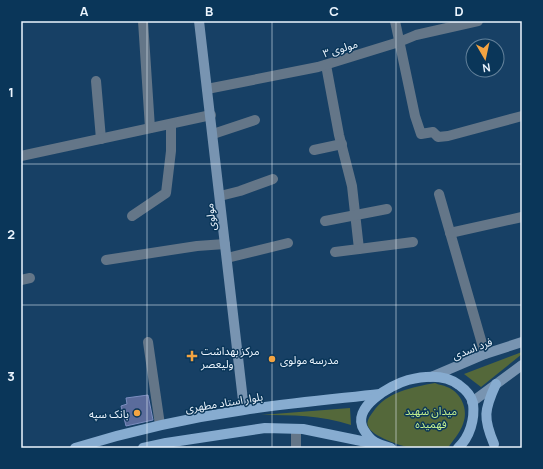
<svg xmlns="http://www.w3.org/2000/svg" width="543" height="469" font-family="Manrope,'Noto Sans Arabic',sans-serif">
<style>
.green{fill:#54683a}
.building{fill:#5b6c9c;stroke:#7c8ec0}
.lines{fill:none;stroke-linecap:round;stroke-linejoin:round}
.street{stroke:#647688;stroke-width:10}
.secondary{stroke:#7894b1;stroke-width:10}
.primary{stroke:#87acd0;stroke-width:10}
.grid{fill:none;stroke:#ecf5fe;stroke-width:1;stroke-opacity:0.55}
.poi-dot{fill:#f3a442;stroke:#0a3659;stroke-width:1.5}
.labels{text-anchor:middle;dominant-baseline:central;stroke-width:3;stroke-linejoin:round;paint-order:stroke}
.street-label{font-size:11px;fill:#ecf5fe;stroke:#0a3659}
.poi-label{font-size:11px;fill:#ecf5fe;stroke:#0a3659;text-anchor:start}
.park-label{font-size:11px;fill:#c4f08e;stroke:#0a3659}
.neatline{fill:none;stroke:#ecf5fe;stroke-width:1.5}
.grid-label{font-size:13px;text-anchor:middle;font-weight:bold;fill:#ecf5fe}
</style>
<rect width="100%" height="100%" fill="#174065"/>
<g class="green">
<polygon points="522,352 522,354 481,387 464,374"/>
<path d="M435,383C439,385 443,385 447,387C461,392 469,410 463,424C460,433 453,440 448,448C437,449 422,450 411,448C401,446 371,436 368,426C366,421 370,416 373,412C386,392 413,387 435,383Z"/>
<path d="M350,408L351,425C321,415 292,415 261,415Z"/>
</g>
<polygon class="building" points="148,395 153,420 126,426 121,406 127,404 126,398"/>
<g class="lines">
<g class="street">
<polyline points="143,21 150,128"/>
<polyline points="395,21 415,116 421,134 433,132 438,137 448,136 522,116"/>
<polyline points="326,65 339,135 352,186 359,249 335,252"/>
<polyline points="96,81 101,139"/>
<polyline points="207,89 318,67 399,42 416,35 478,21"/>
<polyline points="213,134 255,120"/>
<polyline points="314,150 342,144"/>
<polyline points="21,156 211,115"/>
<polyline points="439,194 485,354"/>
<polyline points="220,196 240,191 273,179"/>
<polyline points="132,216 166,193 171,151 171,124"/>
<polyline points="325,221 387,209"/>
<polyline points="450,233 522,217"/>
<polyline points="359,249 413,242"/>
<polyline points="227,258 288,243"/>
<polyline points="106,260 197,246 225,244"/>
<polyline points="21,280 30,278"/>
<polyline points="148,342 160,425"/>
<polyline points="296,448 296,429"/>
</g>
<g class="secondary">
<polyline points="199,21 244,409"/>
<polyline points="431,377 485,354 522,342"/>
<polyline points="472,402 522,365"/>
</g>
<g class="primary">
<path d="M494,444C483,418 484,410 496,384"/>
<path d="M75,448C130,431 187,418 244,410C289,403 335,399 380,394"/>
<polyline points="143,448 166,443 265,428 303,429 376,444"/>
<path d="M391,448C377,444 372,443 364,430C350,408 390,385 408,380C424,376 445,374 459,385C466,390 471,395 473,403C475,419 470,437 458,448"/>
</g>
</g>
<path class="grid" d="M147,21V448M272,21V448M396,21V448M21,164H522M21,305H522"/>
<g class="poi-dot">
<path d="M190 350h4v4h4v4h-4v4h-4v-4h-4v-4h4z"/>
<circle cx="272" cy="359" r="4"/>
<circle cx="137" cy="413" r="4"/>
</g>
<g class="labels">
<g class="street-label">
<text transform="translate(340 48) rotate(-17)">مولوی ۳</text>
<text transform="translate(210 217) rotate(-96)">مولوی</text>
<text transform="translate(472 348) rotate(-21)">فرد اسدی</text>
<text transform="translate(224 402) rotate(-9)">بلوار استاد مطهری</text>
</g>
<g class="poi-label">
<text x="201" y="350">مرکز بهداشت<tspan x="201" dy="13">ولیعصر</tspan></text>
<text x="280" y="359">مدرسه مولوی</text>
<text x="129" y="413" text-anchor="end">بانک سپه</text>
</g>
<g class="park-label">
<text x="431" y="410">میدان شهید<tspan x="431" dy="13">فهمیده</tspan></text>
</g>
</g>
<rect width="543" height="469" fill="none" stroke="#0a3659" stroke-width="44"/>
<g transform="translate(485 58) rotate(171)"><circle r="19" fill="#0a3659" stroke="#64829b"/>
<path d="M0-3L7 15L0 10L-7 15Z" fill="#f3a442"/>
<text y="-6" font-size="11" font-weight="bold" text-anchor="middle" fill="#ecf5fe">N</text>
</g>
<rect x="22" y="22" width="499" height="425" class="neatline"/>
<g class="grid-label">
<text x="84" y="16">A</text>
<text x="209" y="16">B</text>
<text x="334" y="16">C</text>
<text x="459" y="16">D</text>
<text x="11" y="97">1</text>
<text x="11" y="239">2</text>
<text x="11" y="381">3</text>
</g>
</svg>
